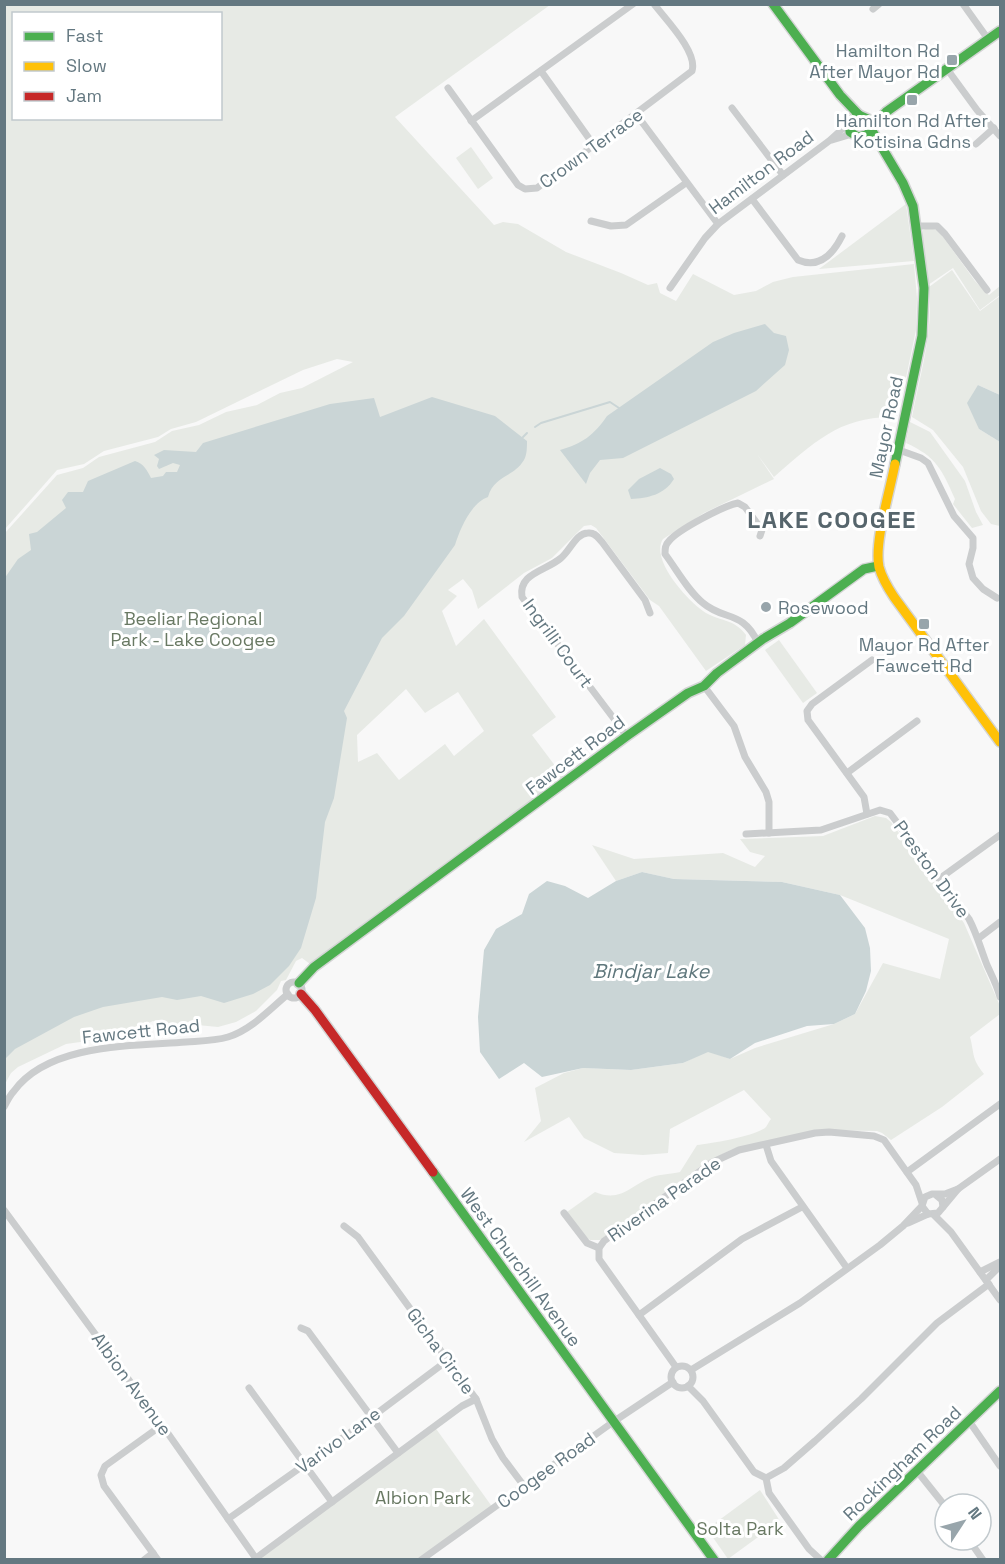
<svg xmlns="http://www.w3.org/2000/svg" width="1005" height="1564" font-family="'Space Grotesk',sans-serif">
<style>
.green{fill:#e7eae5;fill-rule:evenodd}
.water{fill:#cad5d6}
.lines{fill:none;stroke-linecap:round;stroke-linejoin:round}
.stream{stroke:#cad5d6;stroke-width:2}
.fast-casing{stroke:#d4d5d5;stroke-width:12}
.slow-casing{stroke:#d4d5d5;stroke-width:12}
.jam-casing{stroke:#d4d5d5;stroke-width:12}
.street{stroke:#cbcdce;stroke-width:7}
.fast{stroke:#4caf50;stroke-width:9}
.slow{stroke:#ffc107;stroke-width:9}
.jam{stroke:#c62828;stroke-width:9}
.poi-dot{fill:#98a5ab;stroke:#fff;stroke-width:2}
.labels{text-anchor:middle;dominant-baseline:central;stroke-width:6;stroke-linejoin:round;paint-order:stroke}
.poi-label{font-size:18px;fill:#647881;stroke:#fff}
.street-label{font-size:18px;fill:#647881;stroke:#fff}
.park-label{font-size:18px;fill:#697963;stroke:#fff}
.water-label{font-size:20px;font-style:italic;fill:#5f777c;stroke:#fff}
.district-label{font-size:24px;font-weight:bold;letter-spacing:1.5px;fill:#56656c;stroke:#fff}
</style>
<rect width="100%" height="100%" fill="#f8f8f8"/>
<g class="green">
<path d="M5,5H550L395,117L494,225L503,222L518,224L566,252L621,273L648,285L657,283L660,293L676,301L693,274L734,295L756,291L773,282L793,277L914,264L917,298L916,330L902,397L898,402L897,417C841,415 814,442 774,477L757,454L774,479L704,513L663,539C650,559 686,599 703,611C719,622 734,618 746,635L745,645L706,671L659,606L650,600L596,528L591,525L584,526L552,558L524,573L478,609L472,590L463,579L448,590L457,596L442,611L456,646L484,619L556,717L532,735L565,779L310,964L302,958L296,961L286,980L281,981L277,990L256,1011L236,1022L218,1027L187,1024L165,1025L153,1021L123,1036L66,1044L18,1067L11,1073L5,1084V533L57,475L83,468L99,457L155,442L172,431L199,425L226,412L257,405L280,393L302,388L353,362L337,359L303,370L196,422L171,429L158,437L104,451L84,464L57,470L5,529ZM14,14H220V118H14ZM406,689L425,713L458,692L484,731L454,756L445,744L399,780L377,753L358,762L357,735Z"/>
<polygon points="471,147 493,178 478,189 456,158"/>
<polygon points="906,204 914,261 819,269"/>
<polygon points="928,228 938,230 975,281 989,295 1000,286 1000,295 980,310 953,268 928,285 922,237 923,230"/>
<path d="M952,270L980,311L1000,296V395L978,385L979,429L1000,442V526L991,524L981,511L963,467L933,430L912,417C920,374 934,331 929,287Z"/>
<path d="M910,422L930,432L965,481L976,512L983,525L972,528L953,504L955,499C942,470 937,457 906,443Z"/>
<polygon points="779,640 817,693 803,703 765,650"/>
<path d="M875,816L886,818L891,822L964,923L1000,1006V1014L970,1037C975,1056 971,1057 984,1074L942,1107L891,1140L882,1133L877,1131L815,1130L733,1149L705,1163L600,1240H590L587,1238L567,1212L595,1192C621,1203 631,1185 652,1177C661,1174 671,1174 680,1172L697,1145C710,1144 757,1136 766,1127C768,1124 769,1121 771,1119L744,1090L670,1129L668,1153L643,1155L614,1153L584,1138L569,1117L524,1142L541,1121L535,1088L564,1073L583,1068L631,1070L683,1063L708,1051L730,1059L755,1048L834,1024L855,1014L883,963L940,979L949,939L840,895L782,882L674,879L642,872L616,881L592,845L634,859L723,853L755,867L765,856L750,852L740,839L823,836Z"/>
<polygon points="434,1426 493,1508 421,1559 257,1560"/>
<polygon points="760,1490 780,1521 728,1559 707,1529"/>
</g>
<g class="water">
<path d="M765,324L774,333L786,336L789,350L785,365L756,391L623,458L600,460L590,473L586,484L560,450C582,444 594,435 607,416L713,342L734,333Z"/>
<polygon points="978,385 1000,395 1000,442 979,429 967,403"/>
<path d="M432,397L495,416L527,441C527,447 527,455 524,460C513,478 494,475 488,497C471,503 460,529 455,545L404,616L382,638L344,711L347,718L334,798L325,822L316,898L301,948L289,966L270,985L253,994L224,1003L201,996L177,1000L162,997L103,1007L74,1017L15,1049L5,1059L4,579L18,559L31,550L29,534L37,532L66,508L62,500L68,492H83L88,481L135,461C144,464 147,470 151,478L163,476L166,472H177L180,465L173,463L159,469L157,466L159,459L154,455L164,450L196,452L203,443L330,404L374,398L380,417Z"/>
<path d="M660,468L671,474L674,479C664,495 648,498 631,499L628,490L639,479Z"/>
<polygon points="642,872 674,879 782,882 840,895 865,928 870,948 871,971 866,991 855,1014 834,1024 807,1026 755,1043 730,1059 708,1052 683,1063 631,1070 583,1068 542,1077 524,1063 499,1079 480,1052 478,1017 484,950 496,929 522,914 529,894 547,881 565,886 588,898 616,881"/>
</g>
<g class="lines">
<g class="stream">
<polyline points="535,427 541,423 610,402 619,408"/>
<polyline points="523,437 527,433"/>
</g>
<g class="fast-casing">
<g id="fast">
<polyline points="773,4 840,95 859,115"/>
<polyline points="871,128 886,112 1000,31"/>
<polyline points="871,129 867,135 858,137 850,132 850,122 859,115 868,119 871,129 903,183 913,206 924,288 922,336 895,464"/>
<polyline points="299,983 314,967 627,736 688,693 704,686 717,673 763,639 790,623 864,569 878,566"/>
<polyline points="433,1172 714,1560"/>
<polyline points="828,1560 859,1526 1000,1391"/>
</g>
</g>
<g class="slow-casing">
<path id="slow" d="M895,464C890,491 874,542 879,567C882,578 888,588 894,597L1000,742"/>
</g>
<g class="jam-casing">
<polyline id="jam" points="301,994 315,1010 433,1172"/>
</g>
<g class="street">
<polyline points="963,4 988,39"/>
<polyline points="873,9 879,4"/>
<polyline points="947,69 977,110 1000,136"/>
<polyline points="541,71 593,144"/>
<path d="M448,88L518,185L525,189L537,188L692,71C698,52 666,20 654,4"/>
<polyline points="732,108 783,175"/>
<polyline points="636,114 718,224"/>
<polyline points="471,121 633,4"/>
<polyline points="832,140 852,134"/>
<polyline points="976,144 994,128"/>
<path d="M752,199L798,260C819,269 833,254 842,236"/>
<polyline points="591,221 611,226 626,225 686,183"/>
<polyline points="917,226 937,226 945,234 987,290"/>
<polyline points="670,288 705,238 718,224 829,141 849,123"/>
<polyline points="899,450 921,458 928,463 954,516 973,538 973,548 969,564 973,578 983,589 997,598"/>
<path d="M758,643C743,610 724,621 703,603C688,591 677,570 665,554C665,549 665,545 669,541C678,530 723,506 738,503L745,507L762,530L760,536"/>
<polyline points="704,686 734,726 745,757 766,792 769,802 769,833"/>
<path d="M627,736L522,597C518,573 546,571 561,558C570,551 576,533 588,533C595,532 598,538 602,542L645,600L650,613"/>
<polyline points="847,773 917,721"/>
<polyline points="867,814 864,797 808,720 807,711 812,704 872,660"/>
<path d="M746,834L821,830L880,810L890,813L969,919C977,934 981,950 987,965C992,976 997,985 1000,997"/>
<polyline points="939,879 1000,835"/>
<polyline points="979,938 1000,922"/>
<circle cx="294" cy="990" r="8"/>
<path d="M4,1107C7,1101 10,1095 14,1091C49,1043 134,1046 186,1042C200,1041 215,1041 228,1037C251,1030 269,1010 288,994"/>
<polyline points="766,1145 771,1161 847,1268"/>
<polyline points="907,1172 1000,1104"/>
<polyline points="936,1195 942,1200 943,1207 938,1213 928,1214 922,1206 925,1197 932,1194 945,1194 958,1189"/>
<polyline points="943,1207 958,1189 1000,1159"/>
<polyline points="4,1210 162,1425 257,1560"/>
<polyline points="564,1213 587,1243 599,1248"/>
<polyline points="934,1215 951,1232 1000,1300"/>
<polyline points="908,1223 928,1214"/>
<polyline points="344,1226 358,1237 476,1399 492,1439 503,1458 524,1486"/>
<polyline points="980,1272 1000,1262"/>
<polyline points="986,1280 1000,1266"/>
<polyline points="639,1315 742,1239 802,1207"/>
<polyline points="301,1328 308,1331 398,1453"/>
<circle cx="682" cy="1377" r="11"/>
<polyline points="676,1367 599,1259 599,1248 604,1241 711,1163 739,1150 815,1133 829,1132 874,1136 884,1140 916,1185 922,1203"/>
<polyline points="691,1370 800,1303 880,1245 903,1226 922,1206"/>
<polyline points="688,1386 703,1401 754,1472 766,1478 784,1468 815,1441 861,1399 937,1323 989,1284"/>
<polyline points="249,1388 332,1502"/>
<polyline points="969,1421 1000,1466"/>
<polyline points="917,1471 945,1506"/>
<polyline points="766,1478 769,1493 809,1549 821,1560"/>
<polyline points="228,1519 372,1417 448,1360"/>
<polyline points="969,1540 983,1560"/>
<polyline points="256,1558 462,1406 476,1399"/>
<polyline points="144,1560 153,1553"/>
<polyline points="158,1560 104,1486 101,1475 105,1466 162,1425"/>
<polyline points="421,1560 613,1422 673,1382"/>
</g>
<use href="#fast" class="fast"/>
<use href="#slow" class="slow"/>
<use href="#jam" class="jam"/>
</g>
<g class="poi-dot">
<rect x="946" y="54" width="12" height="12" rx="3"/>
<rect x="906" y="94" width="12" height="12" rx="3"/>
<circle cx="766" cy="607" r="6"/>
<rect x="918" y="618" width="12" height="12" rx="3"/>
</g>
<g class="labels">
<g class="poi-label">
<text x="940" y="50" text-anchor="end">Hamilton Rd<tspan x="940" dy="21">After Mayor Rd</tspan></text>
<text x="912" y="120">Hamilton Rd After<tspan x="912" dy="21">Kotisina Gdns</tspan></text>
<text x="778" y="607" text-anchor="start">Rosewood</text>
<text x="924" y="644">Mayor Rd After<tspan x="924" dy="21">Fawcett Rd</tspan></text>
</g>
<g class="street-label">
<text transform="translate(591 148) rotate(-36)">Crown Terrace</text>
<text transform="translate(761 172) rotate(-37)">Hamilton Road</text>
<text transform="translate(886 427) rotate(-78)">Mayor Road</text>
<text transform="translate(558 643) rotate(54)">Ingrilli Court</text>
<text transform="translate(575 755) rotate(-37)">Fawcett Road</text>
<text transform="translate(932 869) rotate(54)">Preston Drive</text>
<text transform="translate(141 1031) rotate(-6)">Fawcett Road</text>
<text transform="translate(664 1199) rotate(-35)">Riverina Parade</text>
<text transform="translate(521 1267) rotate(54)">West Churchill Avenue</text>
<text transform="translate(441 1351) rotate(54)">Gicha Circle</text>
<text transform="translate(132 1384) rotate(54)">Albion Avenue</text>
<text transform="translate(338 1440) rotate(-36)">Varivo Lane</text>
<text transform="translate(902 1463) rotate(-44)">Rockingham Road</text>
<text transform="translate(546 1470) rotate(-36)">Coogee Road</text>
</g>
<g class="park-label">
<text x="193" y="618">Beeliar Regional<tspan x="193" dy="21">Park - Lake Coogee</tspan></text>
<text x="423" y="1497">Albion Park</text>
<text x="740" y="1528">Solta Park</text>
</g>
<g class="water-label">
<text x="651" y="971">Bindjar Lake</text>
</g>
<g class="district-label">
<text x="832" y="519">LAKE COOGEE</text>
</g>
</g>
<rect width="1005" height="1564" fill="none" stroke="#647881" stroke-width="12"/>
<rect x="12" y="12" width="210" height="108" fill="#ffffff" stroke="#c1c9cd" stroke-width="1.5"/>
<rect x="24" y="32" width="30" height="9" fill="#4caf50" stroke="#c1c9cd" stroke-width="1.5"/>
<text x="66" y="42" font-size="18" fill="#647881">Fast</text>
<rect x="24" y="62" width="30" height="9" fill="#ffc107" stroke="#c1c9cd" stroke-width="1.5"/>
<text x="66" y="72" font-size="18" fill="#647881">Slow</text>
<rect x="24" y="92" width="30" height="9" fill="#c62828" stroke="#c1c9cd" stroke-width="1.5"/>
<text x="66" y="102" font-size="18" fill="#647881">Jam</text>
<g transform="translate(963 1522) rotate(54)"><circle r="28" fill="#ffffff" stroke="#c1c9cd" stroke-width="1.5"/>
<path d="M0-4.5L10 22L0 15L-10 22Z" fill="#98a5ab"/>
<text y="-9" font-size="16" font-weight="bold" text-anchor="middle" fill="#647881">N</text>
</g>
</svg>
